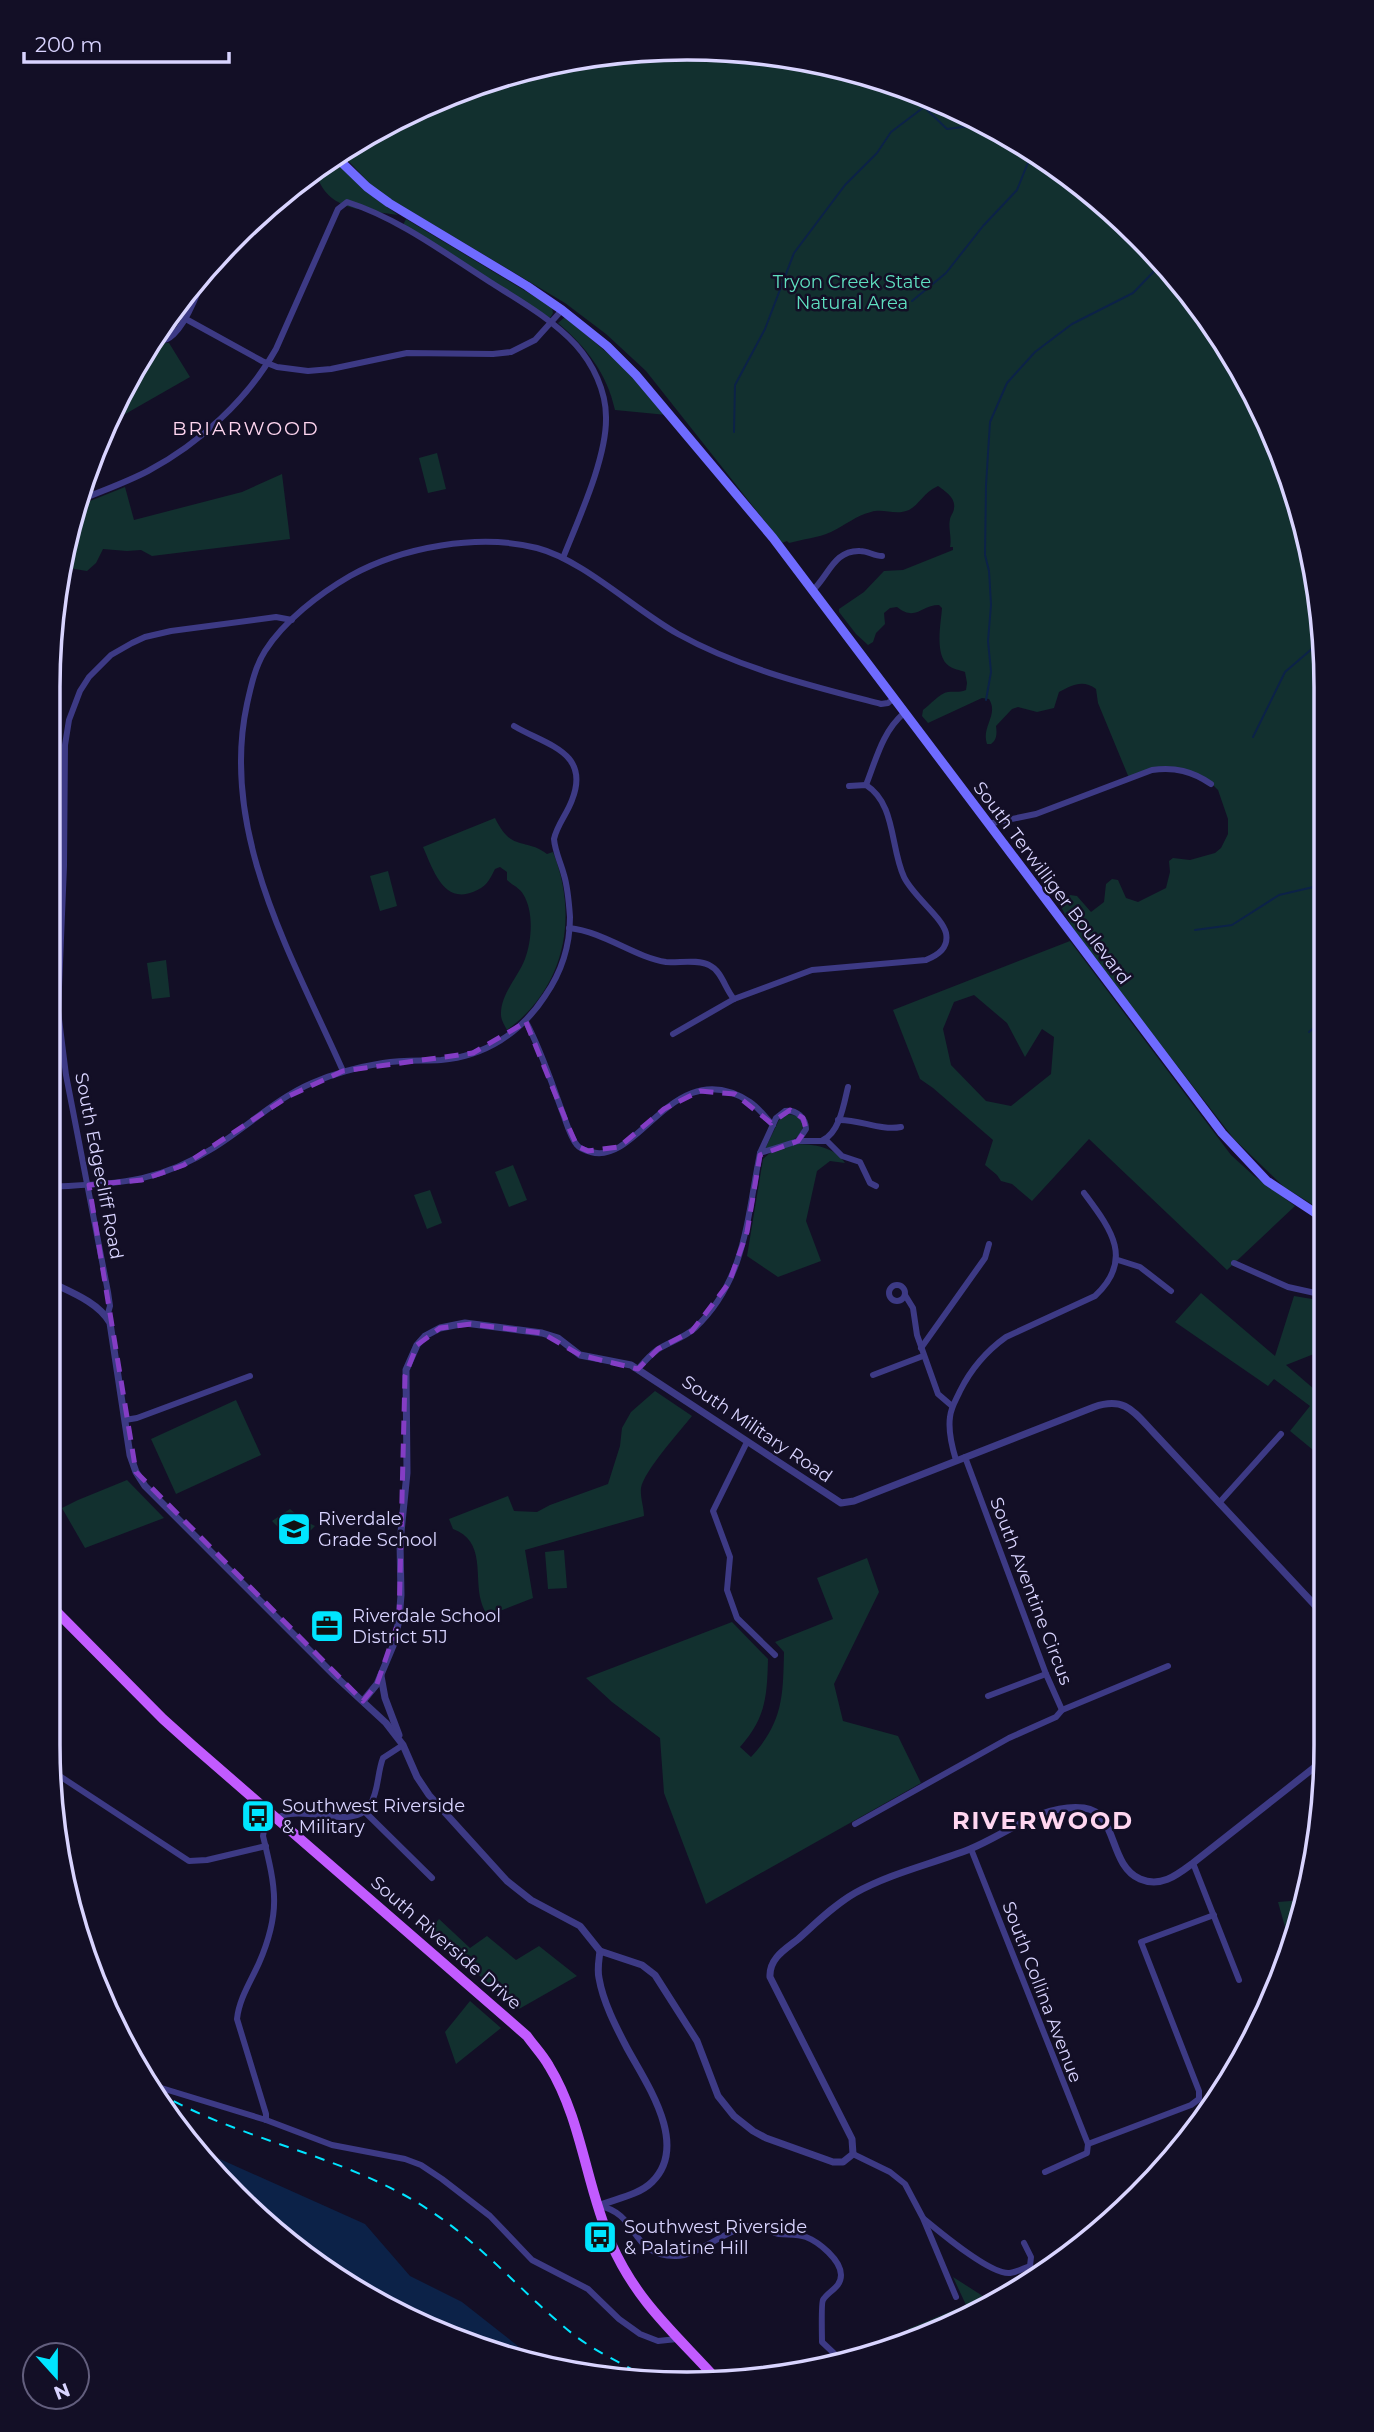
<svg xmlns="http://www.w3.org/2000/svg" width="1374" height="2432" font-family="Montserrat,sans-serif">
<style>
.green{fill:#12302f;fill-rule:evenodd}
.water{fill:#0c2248}
.lines{fill:none;stroke-linecap:round;stroke-linejoin:round}
.stream{stroke:#0c2248;stroke-width:2}
.minor{stroke:#3d3a85;stroke-width:6}
.tertiary{stroke:#3d3a85;stroke-width:7}
.secondary{stroke:#6f6bff;stroke-width:9}
.primary{stroke:#c25bff;stroke-width:10}
.rail{stroke:#00e5ff;stroke-width:2;stroke-dasharray:10 9;stroke-linecap:butt}
.marked{fill:none;stroke:#843dc5;stroke-width:5;stroke-dasharray:14 9;stroke-linejoin:round}
.labels{text-anchor:middle;dominant-baseline:central;stroke-width:5;stroke-linejoin:round;paint-order:stroke}
.park-label{font-size:18px;fill:#5fe0c0;stroke:#130f26}
.street-label{font-size:18px;fill:#d9d4ff;stroke:#130f26}
.poi-label{font-size:18px;fill:#d9d4ff;stroke:#130f26;text-anchor:start}
.neighbourhood-label{font-size:19px;letter-spacing:2px;fill:#ffd6f0;stroke:#130f26}
.district-label{font-size:24px;font-weight:bold;letter-spacing:2px;fill:#ffd6f0;stroke:#130f26}
.rim{fill:none;stroke:#d9d4ff;stroke-width:3.5}
</style>
<rect width="100%" height="100%" fill="#130f26"/>
<g class="green">
<path d="M646,49L771,53L893,81L1007,133L1139,234L1219,332L1293,481L1321,604L1323,1211L1284,1187L1234,1139L1078,938L1061,907L1070,895L1077,896L1091,912L1104,902L1106,884L1112,879L1118,880L1126,898L1138,902L1166,888L1170,872L1169,861L1173,858L1190,860L1215,853L1221,848L1228,834V819L1218,790L1212,784L1168,767L1129,778L1098,703L1096,689C1083,679 1072,685 1059,692L1054,708L1037,712L1018,707L1012,709L996,726C997,733 997,740 991,744H987C981,727 999,715 989,699L982,698L928,723L922,716L923,710C930,705 940,693 948,692C955,691 958,693 966,690L967,683L965,672C960,670 953,669 949,666C934,655 941,624 942,608L939,605C921,605 916,622 897,607L890,608L884,613L885,624L876,633L873,642L868,645L856,634L839,612V609L864,592L884,571L903,570L953,550V547H950C952,538 948,528 950,519C951,515 954,512 954,508C956,498 945,491 938,486C923,493 920,504 909,510C895,516 884,508 871,512C857,515 844,526 831,532C818,538 803,539 789,543L787,541L782,543L646,371L606,334L565,303L392,200L371,185L341,153L404,113L522,69Z"/>
<path d="M332,158L364,190L398,215C362,209 324,212 315,168Z"/>
<polygon points="406,219 552,307 553,313 550,318 403,225"/>
<path d="M565,317L618,362L667,415L615,410C607,373 586,347 558,323Z"/>
<polygon points="151,343 169,343 190,377 113,421 112,419 130,373 148,369 146,348"/>
<polygon points="437,453 446,489 428,493 419,458"/>
<polygon points="282,474 290,539 152,556 141,550 127,551 103,549 96,563 87,571 62,567 69,521 75,507 125,487 134,520 242,492"/>
<path d="M495,818C512,853 524,837 547,854L553,852C579,917 565,988 507,1030C505,1026 501,1020 501,1015C500,995 518,977 525,959C532,940 534,911 523,894C520,888 512,885 507,880V872L500,867L495,869C489,881 486,887 473,892C443,904 433,869 423,847Z"/>
<polygon points="388,871 397,906 380,911 370,876"/>
<path d="M1070,941L1231,1155L1254,1176L1295,1206L1227,1270L1089,1139L1032,1201L1012,1184L1001,1181L997,1175L985,1165L993,1140L933,1088L920,1079L893,1010ZM974,995L1007,1023L1025,1057L1042,1029L1054,1037L1051,1074L1011,1106L986,1101L951,1065L943,1029L954,1002Z"/>
<polygon points="166,960 170,997 152,999 147,963"/>
<path d="M788,1114L797,1116L803,1123C804,1142 780,1144 765,1149L779,1120Z"/>
<path d="M795,1144C814,1144 835,1147 845,1163L830,1161L817,1171L806,1221L821,1261L778,1277L747,1256L763,1159L771,1152Z"/>
<polygon points="513,1165 527,1200 509,1207 495,1172"/>
<polygon points="430,1190 442,1223 427,1229 414,1195"/>
<polygon points="1201,1293 1275,1356 1294,1296 1324,1301 1324,1350 1286,1365 1321,1395 1316,1400 1324,1408 1324,1459 1290,1431 1310,1406 1274,1379 1268,1386 1175,1322"/>
<path d="M655,1391L692,1416C680,1431 644,1471 641,1488C640,1497 644,1508 644,1516L525,1550L533,1598L487,1616C485,1611 482,1606 481,1601C474,1576 486,1541 453,1529L449,1519L508,1496L514,1511L537,1512L550,1505L608,1484L620,1446L622,1428L631,1412Z"/>
<polygon points="236,1400 261,1455 176,1494 151,1439"/>
<polygon points="127,1480 164,1518 85,1548 62,1508 78,1500"/>
<polygon points="290,1509 303,1520 315,1526 296,1545 272,1521"/>
<polygon points="564,1550 567,1588 548,1589 545,1552"/>
<path d="M867,1558L879,1592L834,1684L843,1721L898,1736L921,1783L706,1904L664,1793L660,1738L612,1702L586,1678L732,1622L768,1659C767,1696 766,1718 740,1747L751,1757C783,1722 783,1697 784,1652L775,1642L833,1619L817,1578Z"/>
<polygon points="1303,1900 1293,1950 1286,1966 1287,1934 1278,1902"/>
<polygon points="439,1919 470,1948 487,1936 516,1960 539,1946 577,1976 519,2009 428,1932"/>
<polygon points="470,2001 501,2028 456,2064 445,2032"/>
<polygon points="953,2277 989,2300 931,2336 912,2341 908,2329 966,2305"/>
</g>
<polygon class="water" points="193,2147 365,2224 410,2276 462,2302 542,2365 521,2363 331,2277"/>
<g class="lines">
<g class="stream">
<polyline points="924,96 924,107 947,129 986,124"/>
<polyline points="912,301 946,273 983,226 1017,190 1027,165 1035,154"/>
<polyline points="734,432 735,385 765,329 794,253 845,185 877,153 891,132 924,107"/>
<polyline points="986,700 991,672 988,641 991,605 989,571 985,555 986,485 990,422 1007,383 1035,352 1072,324 1133,293 1162,263"/>
<polyline points="1253,737 1285,672 1321,641"/>
<polyline points="1195,930 1232,925 1279,895 1322,885"/>
<polyline points="1309,1032 1323,1020"/>
</g>
<g class="minor">
<polyline points="184,318 262,361 277,367 308,371 331,369 407,353 493,354 511,352 535,340 562,310"/>
<path d="M152,340C160,342 167,341 173,335C188,321 202,284 207,264"/>
<path d="M78,501C101,491 125,483 148,471C199,444 248,399 276,349L338,209L347,202C398,218 446,254 490,282C520,301 552,319 576,345C593,364 606,391 606,417C607,458 578,520 563,558"/>
<path d="M813,590C829,575 834,550 860,551C868,551 874,556 882,556"/>
<path d="M866,785C876,760 882,732 904,713"/>
<path d="M988,824L1036,814L1152,770C1175,767 1192,771 1211,784"/>
<path d="M569,928C605,932 634,957 666,962C679,963 698,959 709,965C722,971 725,989 734,999"/>
<path d="M526,1022C541,1050 551,1081 562,1111C566,1121 570,1137 577,1145C580,1149 587,1151 591,1152C639,1166 674,1052 750,1102C759,1108 765,1117 773,1125"/>
<path d="M673,1034L734,999L812,970L926,960C938,955 949,948 946,933C942,917 913,896 904,877C890,847 896,804 866,785L849,786"/>
<path d="M343,1071C293,958 219,833 247,704C251,686 255,667 265,651C284,621 319,594 350,576C402,547 479,533 537,548C583,560 635,610 678,634C741,669 812,686 881,704L888,703L893,699"/>
<path d="M838,1120C859,1119 880,1131 901,1127"/>
<path d="M823,1140C840,1132 844,1103 848,1087"/>
<path d="M798,1141L806,1129C806,1118 796,1109 785,1111L776,1118L760,1153L798,1141H827L842,1156L860,1162L870,1183L876,1186"/>
<path d="M48,1187C115,1183 155,1185 215,1147C247,1127 277,1098 312,1083C335,1073 358,1067 383,1063C402,1060 422,1061 441,1060C485,1056 521,1033 545,996C561,973 570,945 570,917C569,903 568,888 564,875C561,863 555,852 554,839C557,825 567,814 572,800C591,752 546,745 514,726"/>
<polyline points="1118,1260 1140,1267 1171,1291"/>
<polyline points="1234,1263 1288,1287 1324,1295"/>
<circle cx="897" cy="1293" r="8"/>
<polyline points="905,1295 913,1308 917,1335 938,1394 952,1406"/>
<polyline points="107,1317 110,1306 108,1292 66,1075 58,1011 64,866 65,745 69,720 80,691 89,677 111,655 132,643 145,637 171,631 276,617 292,620"/>
<polyline points="921,1348 985,1258 989,1244"/>
<path d="M638,1369C644,1362 650,1355 657,1350C669,1342 684,1338 695,1328C746,1280 747,1217 760,1153"/>
<polyline points="873,1375 923,1356"/>
<polyline points="125,1420 137,1418 250,1376"/>
<polyline points="747,1442 713,1511 730,1557 727,1590 737,1618 775,1655"/>
<polyline points="965,1457 1046,1674 1062,1710"/>
<path d="M956,1460C952,1447 948,1431 950,1417C951,1407 956,1400 960,1391C971,1369 985,1352 1006,1337L1095,1296C1135,1259 1110,1228 1084,1193"/>
<polyline points="1219,1503 1281,1434"/>
<polyline points="988,1696 1046,1674"/>
<polyline points="52,1771 189,1861 207,1860 266,1846"/>
<polyline points="364,1811 432,1878"/>
<polyline points="855,1824 1009,1738 1056,1717 1062,1710 1168,1666"/>
<polyline points="971,1849 1088,2144"/>
<polyline points="1193,1863 1239,1980"/>
<polyline points="150,2080 158,2087 266,2120 332,2145 405,2159 421,2165 442,2179 490,2216 532,2260 588,2289 619,2319 640,2334 658,2341 677,2339"/>
<path d="M266,2120V2114L237,2019C239,1999 251,1981 259,1963C281,1912 276,1889 263,1836L264,1830C290,1791 349,1837 370,1805C379,1791 377,1773 383,1758L403,1745"/>
<polyline points="1088,2144 1191,2105 1199,2099 1199,2091 1141,1942 1214,1915"/>
<polyline points="853,2154 890,2172 905,2184 923,2218 956,2297"/>
<polyline points="1045,2172 1087,2153 1088,2144"/>
<path d="M600,2206C639,2214 630,2256 675,2256C697,2257 724,2230 749,2226C759,2224 770,2232 779,2234C788,2235 797,2234 806,2237C819,2242 841,2260 841,2275C841,2288 828,2291 823,2300C821,2303 822,2337 822,2342L839,2358"/>
<path d="M924,2219C940,2232 989,2274 1009,2273C1015,2273 1024,2268 1030,2266L1031,2257L1024,2243"/>
</g>
<g class="tertiary">
<path d="M48,1281C68,1291 99,1302 110,1323L130,1455L136,1472L145,1486L334,1675L386,1723L403,1745L417,1777L429,1795L507,1881L531,1900L580,1926L600,1951"/>
<polyline points="381,1676 385,1698 399,1735"/>
<path d="M363,1701L377,1684L393,1646L399,1620L401,1595L400,1542L407,1473L406,1370L417,1345L425,1336L440,1328L465,1323L542,1333L558,1338L580,1355L631,1365L841,1503L854,1501L1094,1407C1125,1396 1134,1412 1154,1433L1325,1616"/>
<path d="M598,2206C615,2199 639,2195 652,2182C690,2145 646,2083 627,2048C616,2027 603,2002 599,1978C597,1969 599,1960 600,1951L642,1965L655,1975L697,2041L718,2096L734,2116L753,2131L766,2138L833,2162H843L853,2154L852,2139L770,1977C769,1959 784,1950 797,1940C815,1924 834,1905 855,1893C891,1873 932,1864 970,1849C1005,1835 1043,1803 1084,1808C1118,1812 1108,1865 1140,1879C1161,1888 1177,1875 1193,1863L1325,1759"/>
</g>
<polyline class="secondary" points="335,156 367,187 389,203 527,286 562,310 607,346 636,375 773,538 1222,1133 1267,1181 1323,1218"/>
<path class="primary" d="M47,1602L163,1719L192,1745L527,2036C534,2046 543,2055 549,2066C582,2120 586,2186 611,2243C637,2303 677,2335 719,2382"/>
<path class="rail" d="M157,2092C243,2142 346,2155 429,2210C483,2245 524,2295 574,2335C595,2351 619,2362 642,2375"/>
</g>
<path class="marked" d="M526,1022L569,1128L577,1146L588,1151L619,1147L664,1109L700,1091L735,1094L771,1123L790,1110L803,1118L806,1129L798,1141L760,1155L747,1232L729,1283L692,1331L658,1349L638,1369L580,1355L542,1333L471,1324L440,1328L417,1345L405,1376L399,1620L377,1684L363,1701L136,1472L89,1185L142,1180L184,1165L289,1096L343,1071L473,1053Z"/>
<defs>
<g id="school-square" transform="scale(1.75)"><rect x="-9" y="-9" width="18" height="18" rx="4" fill="#00e5ff" stroke="#130f26"/><path d="M0-5L7-2L0 1L-7-2ZM-4 1L0 2.5L4 1V4Q0 6-4 4Z" fill="#111"/></g>
<g id="office-square" transform="scale(1.75)"><rect x="-9" y="-9" width="18" height="18" rx="4" fill="#00e5ff" stroke="#130f26"/><path d="M-6-3h4V-5.5h4V-3h4V5H-6ZM-1-4.5V-3h2v-1.5ZM-6 0V1H6V0Z" fill="#111"/></g>
<g id="bus-square" transform="scale(1.75)"><rect x="-9" y="-9" width="18" height="18" rx="4" fill="#00e5ff" stroke="#130f26"/><path d="M-5-6H5V4H4V6H2V4H-2V6H-4V4H-5ZM-3.5-4V0h7V-4ZM-3.5 1.2v1.5H-2V1.2ZM2 1.2v1.5H3.5V1.2Z" fill="#111"/></g>
</defs>
<g fill-rule="evenodd">
<use href="#school-square" x="294" y="1529"/>
<use href="#office-square" x="327" y="1626"/>
<use href="#bus-square" x="258" y="1816"/>
<use href="#bus-square" x="600" y="2237"/>
</g>
<g class="labels">
<g class="park-label">
<text x="852" y="282">Tryon Creek State<tspan x="852" dy="21">Natural Area</tspan></text>
</g>
<g class="street-label">
<text transform="translate(1052 883) rotate(53)">South Terwilliger Boulevard</text>
<text transform="translate(99 1166) rotate(79)">South Edgecliff Road</text>
<text transform="translate(757 1429) rotate(34)">South Military Road</text>
<text transform="translate(1031 1591) rotate(69)">South Aventine Circus</text>
<text transform="translate(446 1943) rotate(41)">South Riverside Drive</text>
<text transform="translate(1042 1992) rotate(69)">South Collina Avenue</text>
</g>
<g class="poi-label">
<text x="318" y="1519">Riverdale<tspan x="318" dy="21">Grade School</tspan></text>
<text x="352" y="1616">Riverdale School<tspan x="352" dy="21">District 51J</tspan></text>
<text x="282" y="1806">Southwest Riverside<tspan x="282" dy="21">&amp; Military</tspan></text>
<text x="624" y="2227">Southwest Riverside<tspan x="624" dy="21">&amp; Palatine Hill</tspan></text>
</g>
<g class="neighbourhood-label">
<text x="246" y="428">BRIARWOOD</text>
</g>
<g class="district-label">
<text x="1043" y="1820">RIVERWOOD</text>
</g>
</g>
<path d="M0 0H1374V2432H0ZM687 60H687A627 627 0 0 1 1314 687V1745A627 627 0 0 1 687 2372H687A627 627 0 0 1 60 1745V687A627 627 0 0 1 687 60Z" fill="#130f26" fill-rule="evenodd"/>
<path class="rim" d="M687 60H687A627 627 0 0 1 1314 687V1745A627 627 0 0 1 687 2372H687A627 627 0 0 1 60 1745V687A627 627 0 0 1 687 60Z"/>
<g transform="translate(56 2376) rotate(159)"><circle r="33" fill="#130f26" stroke="#625e7d" stroke-width="2"/>
<path d="M0-5L12 26L0 18L-12 26Z" fill="#00e5ff"/>
<text y="-10" font-size="19" font-weight="bold" text-anchor="middle" fill="#d9d4ff">N</text>
</g>
<path d="M24 52v10h205v-10" fill="none" stroke="#d9d4ff" stroke-width="3.5"/>
<text x="35" y="52" font-size="21" fill="#d9d4ff" stroke="#130f26" stroke-width="5" paint-order="stroke">200 m</text>
</svg>
